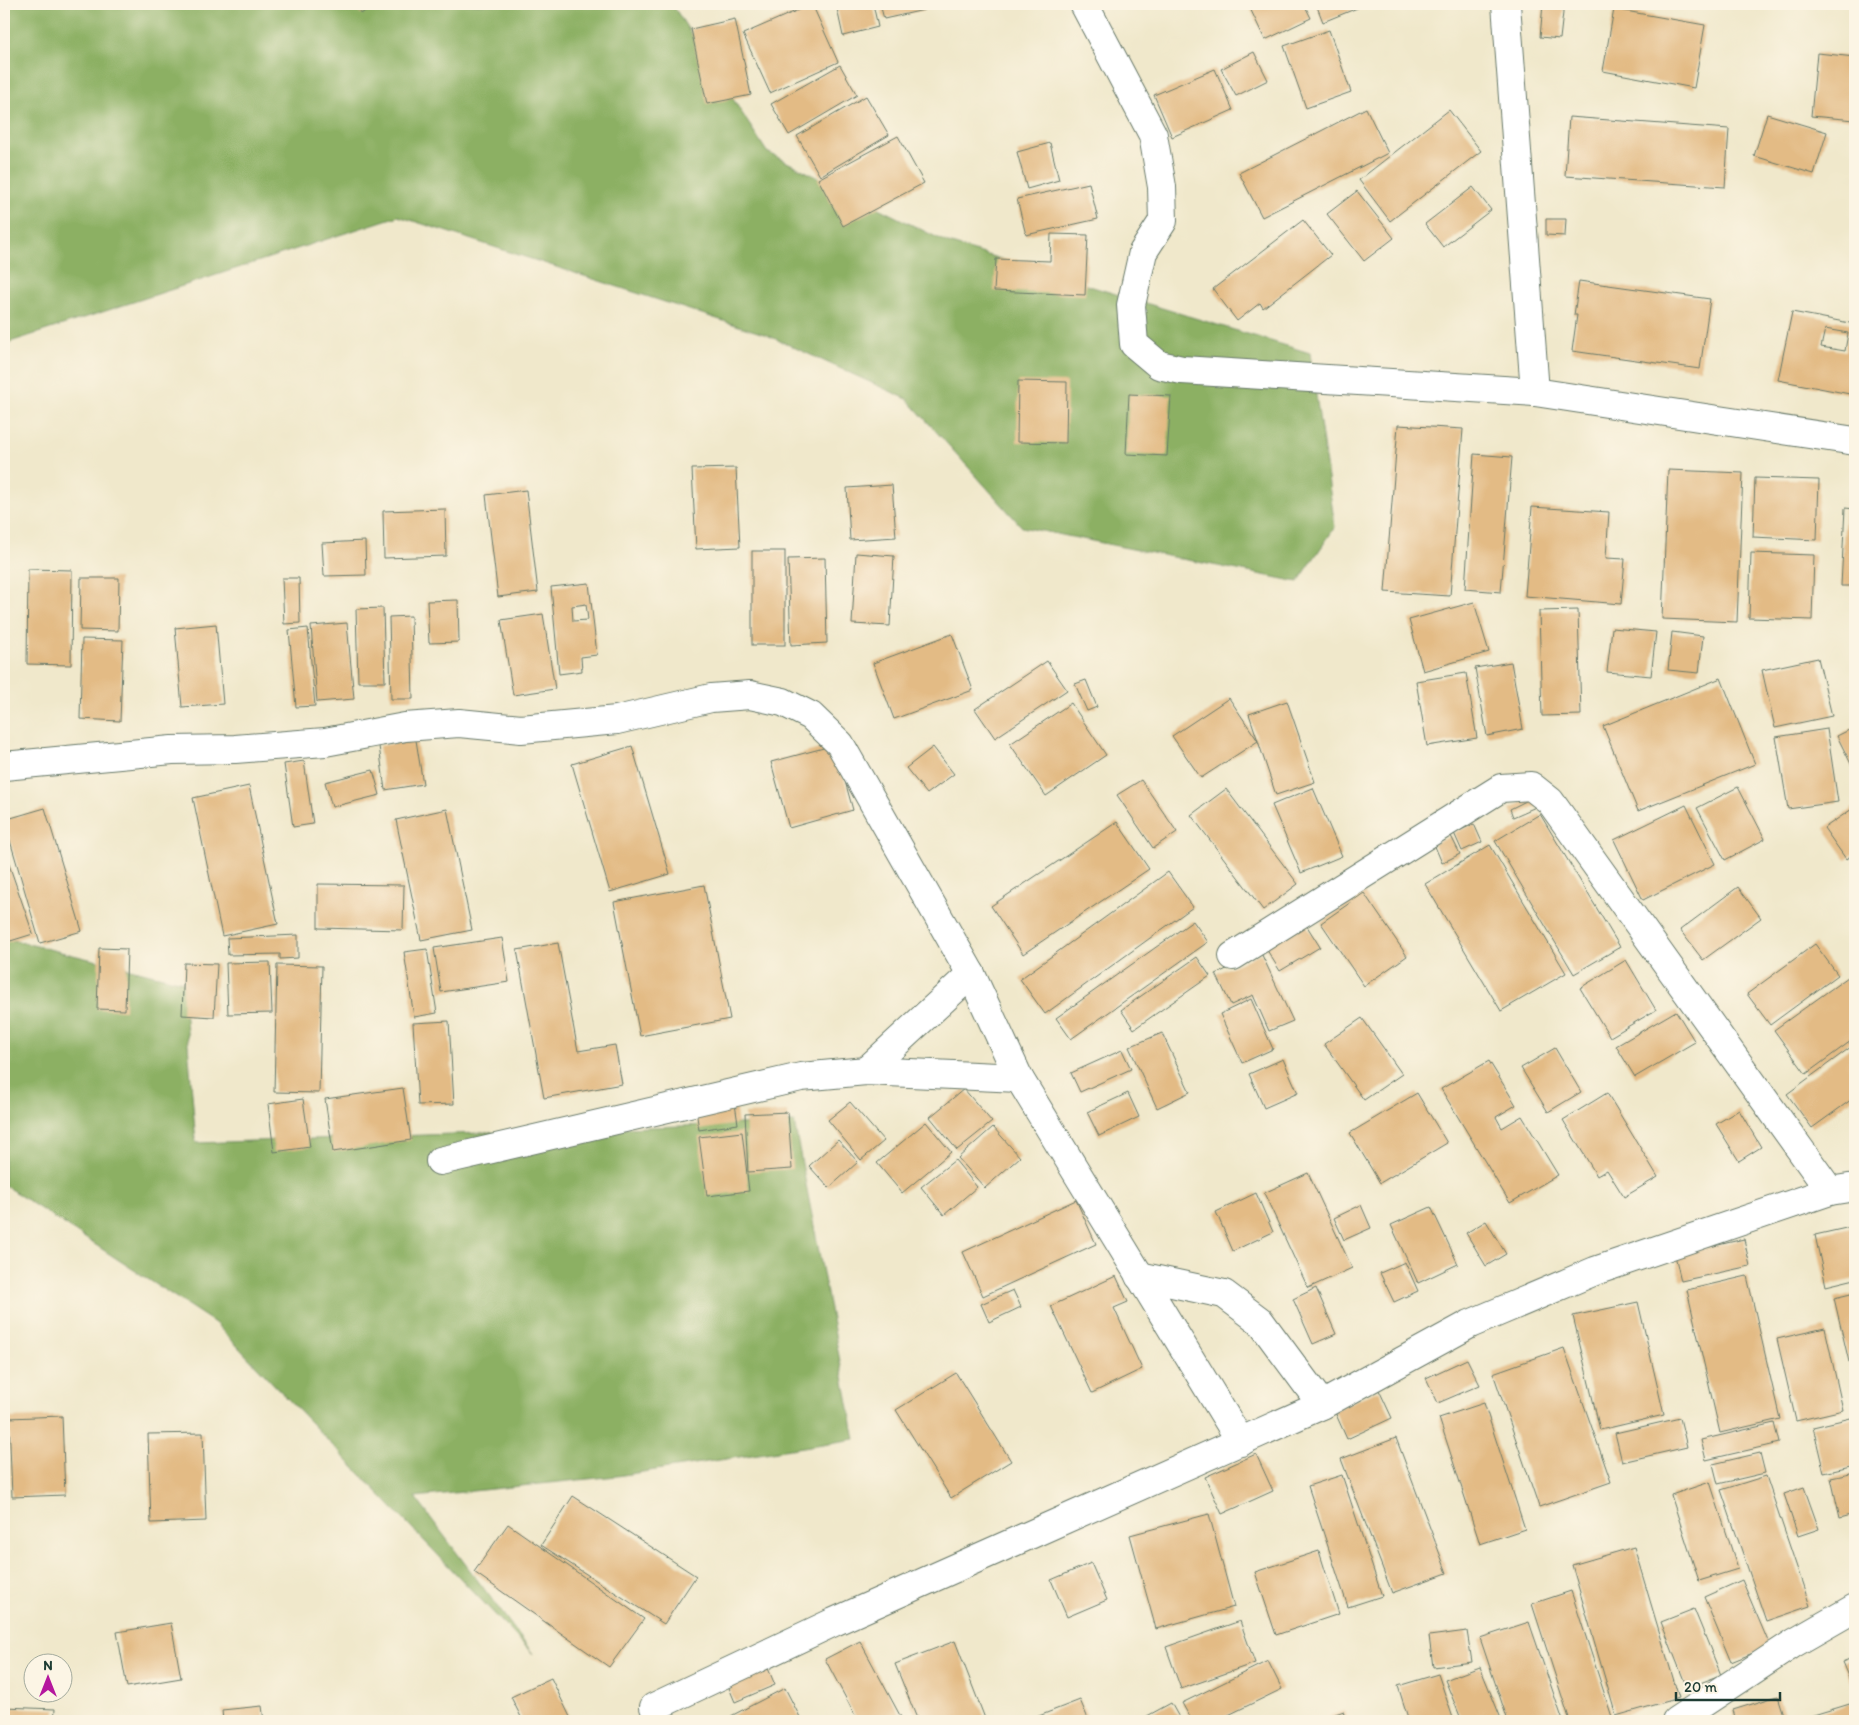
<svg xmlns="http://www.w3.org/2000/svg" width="1859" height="1725" font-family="Itim,sans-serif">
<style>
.forest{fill:#8cb064;stroke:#56764c}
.building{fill:#e3bb85;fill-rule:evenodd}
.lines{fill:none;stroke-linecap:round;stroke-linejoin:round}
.minor-casing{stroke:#687969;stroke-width:30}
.minor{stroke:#fff;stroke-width:28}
</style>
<rect width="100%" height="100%" fill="#fcf5e5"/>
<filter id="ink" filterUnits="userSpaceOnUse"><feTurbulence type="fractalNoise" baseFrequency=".02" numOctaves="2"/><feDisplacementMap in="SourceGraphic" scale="10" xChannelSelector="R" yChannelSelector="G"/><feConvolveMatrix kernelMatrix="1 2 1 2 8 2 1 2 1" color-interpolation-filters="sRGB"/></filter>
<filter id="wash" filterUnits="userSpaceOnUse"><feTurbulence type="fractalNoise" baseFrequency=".0096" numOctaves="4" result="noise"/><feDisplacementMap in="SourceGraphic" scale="20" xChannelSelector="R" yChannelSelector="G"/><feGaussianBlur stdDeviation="1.12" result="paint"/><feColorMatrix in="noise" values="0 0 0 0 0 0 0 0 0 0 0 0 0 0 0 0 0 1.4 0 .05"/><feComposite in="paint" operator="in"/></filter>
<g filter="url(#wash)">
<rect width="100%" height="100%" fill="#f0e8cb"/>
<g class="forest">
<polygon points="4,4 672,4 767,152 948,243 1310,353 1335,527 1298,582 1022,527 907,399 767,335 398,216 4,344"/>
<polygon points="4,938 183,982 196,1143 794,1122 855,1439 617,1476 415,1497 533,1654 215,1323 4,1185"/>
</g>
<g id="blocks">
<g class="building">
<polygon points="354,4 375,4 361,14"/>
<polygon points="812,4 838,62 770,93 743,34"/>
<polygon points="836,4 873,4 878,27 843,36"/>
<polygon points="880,4 922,4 924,10 884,19"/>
<polygon points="1248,4 1304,4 1311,18 1265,40"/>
<polygon points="1316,4 1367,4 1323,22"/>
<polygon points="1543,4 1564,4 1560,39 1540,37"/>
<polygon points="1614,9 1705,25 1694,88 1603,71"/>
<polygon points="735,19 751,95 707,104 691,29"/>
<polygon points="1329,30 1351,92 1306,108 1284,46"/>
<polygon points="1254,52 1268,80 1236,96 1221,69"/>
<polygon points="1817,53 1855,57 1855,120 1811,116"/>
<polygon points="840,65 857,95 789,135 771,104"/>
<polygon points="1215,69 1233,110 1172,137 1154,95"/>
<polygon points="866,96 889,135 820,176 797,136"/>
<polygon points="1366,108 1388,153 1262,217 1239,173"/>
<polygon points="1449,110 1481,151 1390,221 1359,180"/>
<polygon points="1767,114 1827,132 1814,174 1754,156"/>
<polygon points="1569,117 1729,129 1725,187 1565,176"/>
<polygon points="898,136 924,183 843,226 818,179"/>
<polygon points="1050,143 1059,180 1027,189 1017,152"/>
<polygon points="1089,183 1098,219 1026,235 1017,199"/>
<polygon points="1473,187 1491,210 1443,247 1425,224"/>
<polygon points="1357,191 1394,238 1364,261 1327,214"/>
<polygon points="1546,219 1566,219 1565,236 1546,235"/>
<polygon points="1303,220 1331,255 1263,308 1260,303 1237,321 1213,289"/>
<polygon points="1051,234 1088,235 1085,295 994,291 996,259 1050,261"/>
<polygon points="1579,281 1710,299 1700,369 1572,351 1577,315 1574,315"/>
<path d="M1792,312L1855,324L1853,350H1855V395L1778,380ZM1825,329L1848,333L1845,351L1821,347Z"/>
<polygon points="1018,381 1067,382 1066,443 1017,442"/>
<polygon points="1129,394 1171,396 1167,456 1126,454"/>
<polygon points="1398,425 1463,429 1450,596 1385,592"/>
<polygon points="1474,454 1512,457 1501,592 1465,589"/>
<polygon points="736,468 740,547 696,549 692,469"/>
<polygon points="1668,470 1743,473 1737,622 1662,619"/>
<polygon points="1755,478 1819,480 1817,540 1753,537"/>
<polygon points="892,485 896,537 850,540 847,488"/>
<polygon points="526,490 538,592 498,597 486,495"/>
<polygon points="1532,507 1609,512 1606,558 1625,559 1621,604 1525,596"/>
<polygon points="1845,508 1855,509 1855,586 1841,586"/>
<polygon points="445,509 446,556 384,558 383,511"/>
<polygon points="365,541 366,575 324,576 322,543"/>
<rect x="752" y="551" width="33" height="94"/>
<polygon points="856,553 894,556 890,626 852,624"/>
<polygon points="1751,553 1814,555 1812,620 1749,618"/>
<polygon points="825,558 827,643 791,645 788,559"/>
<polygon points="28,569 72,570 71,665 27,664"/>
<polygon points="81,578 119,578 118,631 80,630"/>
<polygon points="282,578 299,578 300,623 284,624"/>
<path d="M589,583L597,655L581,657L582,671L559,674L551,587ZM586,604L588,620L573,621L572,606Z"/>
<polygon points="458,600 459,642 429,643 427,601"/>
<polygon points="1474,602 1489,652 1423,671 1409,620"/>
<polygon points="383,608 385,682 358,682 356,609"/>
<polygon points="1578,610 1581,715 1542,716 1539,611"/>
<polygon points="543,614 555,689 513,695 501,620"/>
<polygon points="411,616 413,699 391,699 389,617"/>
<polygon points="347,623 354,699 317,702 311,626"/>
<polygon points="216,624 223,704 182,707 175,628"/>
<polygon points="308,628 315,706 296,707 289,630"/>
<polygon points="1612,628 1656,632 1651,676 1607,672"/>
<polygon points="1672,632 1703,636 1699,673 1668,670"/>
<polygon points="952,634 973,690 894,719 873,663"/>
<polygon points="82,639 123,640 120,721 80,719"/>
<polygon points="1818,658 1832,716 1775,728 1762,670"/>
<polygon points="1047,661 1067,690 995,738 975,709"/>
<polygon points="1511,662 1523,729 1487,736 1475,668"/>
<polygon points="1466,673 1477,738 1427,746 1416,681"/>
<polygon points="1721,678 1755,764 1638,811 1603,726"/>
<polygon points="1086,680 1097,707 1087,711 1075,684"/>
<polygon points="1229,698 1258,741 1201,778 1172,736"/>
<polygon points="1287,701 1315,782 1276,795 1249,714"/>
<polygon points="1071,703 1106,755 1046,796 1010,744"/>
<polygon points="1855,727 1855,772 1837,736"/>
<polygon points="1827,729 1838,802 1788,809 1776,737"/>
<polygon points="416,740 423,784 385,790 379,746"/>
<polygon points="835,745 853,810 789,828 771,762"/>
<polygon points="632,746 670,874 610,892 572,764"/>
<polygon points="933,747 954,774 927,794 906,768"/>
<polygon points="304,761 313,824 293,827 284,764"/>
<polygon points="373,770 380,795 332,807 325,782"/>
<polygon points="1141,780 1177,832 1153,848 1117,795"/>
<polygon points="249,786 278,924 222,936 193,798"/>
<polygon points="1738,787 1765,839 1725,860 1697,808"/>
<polygon points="1313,788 1342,856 1301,873 1272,805"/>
<polygon points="1226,789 1298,884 1263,910 1191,815"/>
<polygon points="1534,797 1538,806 1513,817 1510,809"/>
<polygon points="1686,805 1715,864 1643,900 1614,840"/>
<polygon points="1855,807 1855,853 1846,859 1824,828"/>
<polygon points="45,808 82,931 40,943 4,820"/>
<polygon points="447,809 472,930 421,940 396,820"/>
<polygon points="1540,814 1620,947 1574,974 1495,841"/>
<polygon points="1117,822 1149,869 1023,954 991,906"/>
<polygon points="1474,824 1482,842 1462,851 1454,833"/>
<polygon points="1451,836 1460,854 1442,863 1434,844"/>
<polygon points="1490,845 1566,973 1501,1011 1425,884"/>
<polygon points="4,850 33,934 4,943"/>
<polygon points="1168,872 1193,907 1045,1014 1020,979"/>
<polygon points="318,884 404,885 403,930 318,928"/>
<polygon points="704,885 730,1019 640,1036 614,902"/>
<polygon points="1738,887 1761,918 1703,960 1680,930"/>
<polygon points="1364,893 1407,956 1364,986 1321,923"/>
<polygon points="1193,921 1208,942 1071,1039 1056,1018"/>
<polygon points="1305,923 1320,947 1280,971 1265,947"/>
<polygon points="298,935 298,958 280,959 280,954 228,955 227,938"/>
<polygon points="502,938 509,982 441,992 434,948"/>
<polygon points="558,943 578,1051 615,1045 622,1084 544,1098 517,950"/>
<polygon points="1815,944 1838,975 1770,1025 1747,994"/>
<polygon points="99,948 127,949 125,1010 97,1009"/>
<polygon points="427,949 437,1013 414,1017 404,952"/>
<polygon points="1261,953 1293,1021 1269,1031 1253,995 1231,1005 1216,974"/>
<polygon points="1197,957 1210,976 1134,1029 1121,1010"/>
<polygon points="1626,960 1656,1010 1610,1037 1580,988"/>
<polygon points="270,962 272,1013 228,1014 226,963"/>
<polygon points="184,963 217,964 214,1017 182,1015"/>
<polygon points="277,965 322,966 319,1093 274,1092"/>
<polygon points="1855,972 1855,1038 1806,1074 1774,1030"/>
<polygon points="1251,999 1273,1049 1242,1063 1220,1014"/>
<polygon points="1676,1011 1695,1042 1635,1077 1616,1046"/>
<polygon points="1362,1018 1402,1074 1364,1100 1324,1044"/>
<polygon points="449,1021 454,1104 418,1105 413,1023"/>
<polygon points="1162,1033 1190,1092 1157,1108 1129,1047"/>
<polygon points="1855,1044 1855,1097 1812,1128 1787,1094"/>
<polygon points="1555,1048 1581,1092 1548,1112 1521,1068"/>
<polygon points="1122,1050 1131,1069 1080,1092 1071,1073"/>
<polygon points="1283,1059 1298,1093 1264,1108 1249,1074"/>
<polygon points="1489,1061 1516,1105 1496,1117 1502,1128 1522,1116 1558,1175 1510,1203 1441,1089"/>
<polygon points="403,1088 411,1140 333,1152 325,1099"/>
<polygon points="964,1089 992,1122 957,1150 930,1117"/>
<polygon points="1128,1093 1139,1117 1099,1136 1087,1112"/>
<polygon points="1417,1093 1447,1143 1380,1183 1350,1133"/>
<polygon points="1607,1093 1658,1177 1624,1197 1607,1170 1597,1176 1563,1120"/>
<polygon points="303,1099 310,1147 274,1152 268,1104"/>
<polygon points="850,1102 884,1141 861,1160 828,1120"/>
<polygon points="735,1104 738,1124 699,1130 696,1110"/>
<polygon points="1739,1110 1761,1147 1739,1161 1716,1124"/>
<polygon points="788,1112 792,1169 748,1172 745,1114"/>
<polygon points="926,1122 951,1152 902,1193 877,1163"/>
<polygon points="993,1127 1020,1157 985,1188 958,1158"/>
<polygon points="742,1132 749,1191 707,1196 699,1137"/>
<polygon points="838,1140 858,1162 829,1188 809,1166"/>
<polygon points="955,1160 977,1187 944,1215 921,1187"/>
<polygon points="1308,1173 1352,1268 1308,1288 1264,1193"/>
<polygon points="1256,1193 1273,1232 1233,1251 1216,1212"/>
<polygon points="1076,1200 1096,1244 983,1296 963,1252"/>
<polygon points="1361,1205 1371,1228 1344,1240 1334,1218"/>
<polygon points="1431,1207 1458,1264 1418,1283 1391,1225"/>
<polygon points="1486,1221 1506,1254 1486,1266 1466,1233"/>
<polygon points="1855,1226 1855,1279 1826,1286 1815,1235"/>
<polygon points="1744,1239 1750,1266 1681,1281 1675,1255"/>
<polygon points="1405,1262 1418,1291 1394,1302 1380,1273"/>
<polygon points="1116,1276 1128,1302 1114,1308 1142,1369 1092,1393 1051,1306"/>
<polygon points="1747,1276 1780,1419 1720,1433 1687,1290"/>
<polygon points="1316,1288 1336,1334 1313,1344 1293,1299"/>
<polygon points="1013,1290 1021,1307 989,1322 981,1304"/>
<polygon points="1855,1293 1855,1361 1849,1362 1834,1298"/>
<polygon points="1638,1302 1664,1415 1600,1430 1573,1316"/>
<polygon points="1825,1328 1843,1410 1796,1421 1777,1339"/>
<polygon points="1564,1348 1611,1482 1539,1507 1493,1373"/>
<polygon points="1467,1359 1480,1385 1438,1403 1426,1378"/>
<polygon points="956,1373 1011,1461 951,1498 896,1410"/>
<polygon points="1379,1390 1392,1418 1347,1439 1334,1410"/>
<polygon points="1484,1403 1525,1529 1480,1544 1439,1418"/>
<polygon points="62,1416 65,1495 12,1497 9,1418"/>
<polygon points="1855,1417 1855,1466 1824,1473 1813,1427"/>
<polygon points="1680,1418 1687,1447 1622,1462 1615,1433"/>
<polygon points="1774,1423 1779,1443 1706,1460 1701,1440"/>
<polygon points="203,1433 206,1521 151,1523 148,1434"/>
<polygon points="1396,1438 1447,1573 1392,1593 1341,1459"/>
<polygon points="1760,1453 1765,1473 1718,1484 1713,1464"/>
<polygon points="1256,1454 1273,1491 1222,1514 1205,1477"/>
<polygon points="1855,1473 1855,1514 1840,1518 1831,1478"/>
<polygon points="1342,1475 1382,1596 1348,1607 1308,1486"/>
<polygon points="1766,1476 1810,1606 1766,1621 1721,1490"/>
<polygon points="1710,1482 1738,1569 1699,1581 1671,1495"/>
<polygon points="1804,1487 1819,1529 1798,1536 1784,1494"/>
<polygon points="573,1496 696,1576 664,1624 541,1545"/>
<polygon points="1209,1514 1234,1607 1156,1629 1130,1535"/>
<polygon points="508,1524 644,1619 609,1667 474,1572"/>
<polygon points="1634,1547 1679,1698 1616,1716 1572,1565"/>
<polygon points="1319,1551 1339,1614 1276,1635 1255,1572"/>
<polygon points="1091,1563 1107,1600 1067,1617 1051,1580"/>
<polygon points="1742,1580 1770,1646 1731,1662 1704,1597"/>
<polygon points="1571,1591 1612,1717 1597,1721 1570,1721 1532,1604"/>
<polygon points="1694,1609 1721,1675 1687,1688 1661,1622"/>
<polygon points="1240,1621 1255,1663 1181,1689 1166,1647"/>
<polygon points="1529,1622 1563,1721 1508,1721 1480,1638"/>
<polygon points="171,1623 181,1678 127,1687 117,1632"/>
<polygon points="1467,1631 1472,1662 1433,1667 1429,1636"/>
<polygon points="860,1641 903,1721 858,1721 825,1659"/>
<polygon points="955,1641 986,1721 918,1721 895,1664"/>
<polygon points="1855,1657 1855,1693 1842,1662"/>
<polygon points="1268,1661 1282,1689 1216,1721 1192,1721 1182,1703"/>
<polygon points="767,1666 775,1685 735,1702 727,1683"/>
<polygon points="1480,1667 1502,1721 1462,1721 1445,1680"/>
<polygon points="1438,1674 1454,1721 1409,1721 1398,1686"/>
<polygon points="551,1678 572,1721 523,1721 511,1697"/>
<polygon points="785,1688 802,1721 734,1721 731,1716"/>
<polygon points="1778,1696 1786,1721 1736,1721 1733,1710"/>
<polygon points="1080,1700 1089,1721 1026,1721"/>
<polygon points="1171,1703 1181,1721 1138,1721"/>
<polygon points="1853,1703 1855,1721 1808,1721 1807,1717"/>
<polygon points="262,1706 264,1721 223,1721 222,1710"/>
<polygon points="4,1707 55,1709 54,1721 4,1721"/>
<polygon points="1344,1711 1347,1721 1315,1721"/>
</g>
</g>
</g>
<g filter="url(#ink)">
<use href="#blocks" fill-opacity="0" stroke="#687969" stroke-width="1"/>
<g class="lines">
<g class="minor-casing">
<g id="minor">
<polyline points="1084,4 1153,135 1162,187 1163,221 1143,252 1131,305 1134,344 1159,365 1182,370 1535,392 1855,441"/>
<polyline points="1506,4 1535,392"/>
<polyline points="4,766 172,750 235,749 325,742 405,727 459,723 521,729 617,720 711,698 750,695 783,702 811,716 840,744 971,974 1019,1078 1241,1442"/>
<polyline points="1233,956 1501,788 1531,786 1550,801 1830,1191"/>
<polyline points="866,1071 971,974"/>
<polyline points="440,1161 801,1077 866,1071 1019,1078"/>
<polyline points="1139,1276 1224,1294 1260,1321 1322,1405"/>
<polyline points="654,1707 834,1622 1322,1405 1470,1324 1595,1271 1830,1191 1855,1187"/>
<polyline points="1676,1721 1794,1643 1855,1608"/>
</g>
</g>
<use href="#minor" class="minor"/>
</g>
</g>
<rect width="1859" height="1725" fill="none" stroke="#fcf5e5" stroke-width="20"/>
<g transform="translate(48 1678)"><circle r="24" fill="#fcf5e5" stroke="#a4ab9e"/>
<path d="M0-4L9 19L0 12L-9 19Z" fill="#b5179e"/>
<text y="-8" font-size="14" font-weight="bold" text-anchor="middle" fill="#1f3d34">N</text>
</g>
<path d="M1676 1692v8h104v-8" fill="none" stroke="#1f3d34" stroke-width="2.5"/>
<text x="1684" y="1692" font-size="15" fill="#1f3d34" stroke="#fcf5e5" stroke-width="4" paint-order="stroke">20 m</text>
</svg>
